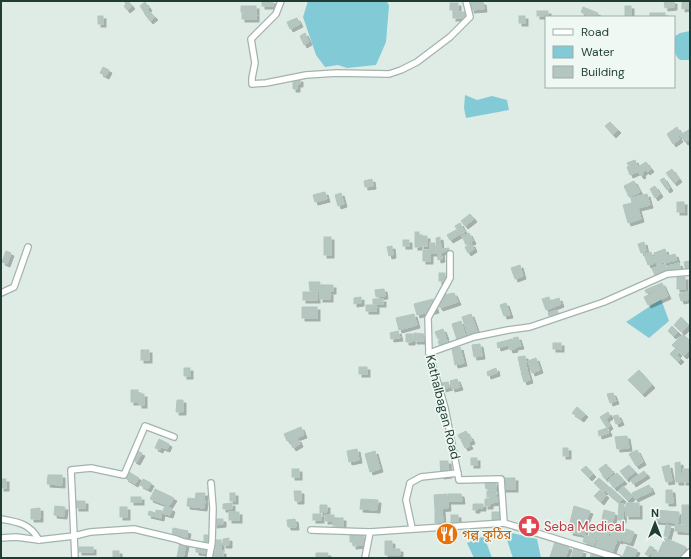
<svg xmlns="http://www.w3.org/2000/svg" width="691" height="559" font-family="'DM Sans','Noto Sans Bengali',sans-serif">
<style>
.water{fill:#82cad6}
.building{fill:#b4c6bf;stroke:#b1c6bd;filter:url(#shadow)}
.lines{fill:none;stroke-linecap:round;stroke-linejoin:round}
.street-casing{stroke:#a2b4ad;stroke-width:8}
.street{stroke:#fff;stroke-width:5.5}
.labels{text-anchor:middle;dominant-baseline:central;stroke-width:3;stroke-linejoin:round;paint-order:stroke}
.street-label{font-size:13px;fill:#1f3d34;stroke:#f0f8f4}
.health-label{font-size:13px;fill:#be3a42;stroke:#f0f8f4;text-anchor:start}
.food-label{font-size:13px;fill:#c56008;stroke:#f0f8f4;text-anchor:start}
</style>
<defs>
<filter id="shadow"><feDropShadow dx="3" dy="3" stdDeviation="0" flood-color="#0004"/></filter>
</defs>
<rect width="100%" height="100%" fill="#dfece6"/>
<g class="water">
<polygon points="308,1 387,1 389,6 386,42 376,65 347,68 338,65 325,67 316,55 303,17"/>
<path d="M690,31V60H680C673,54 674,46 674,37L680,33Z"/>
<polygon points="465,95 477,100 492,96 507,100 509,110 466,118 464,108"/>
<polygon points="661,299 669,321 649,338 626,322"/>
<polygon points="504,531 537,539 541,558 513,558"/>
<polygon points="484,536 492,558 474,558 467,543"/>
</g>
<g class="building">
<polygon points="124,1 128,1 132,6 127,10 124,6 126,4"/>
<rect x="262" y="1" width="11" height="5"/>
<polygon points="664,1 674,1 674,7 665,8"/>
<polygon points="682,1 690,1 690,8 682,9"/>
<polygon points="145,2 149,8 144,12 140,6"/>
<polygon points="471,2 483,2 484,9 471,10"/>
<rect x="450" y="3" width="8" height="7"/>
<rect x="241" y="6" width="15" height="6"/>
<rect x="625" y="6" width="6" height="10"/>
<polygon points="583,7 598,13 596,17 591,17 581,12"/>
<polygon points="148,10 155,17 150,21 144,13"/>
<rect x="537" y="11" width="11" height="5"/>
<rect x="453" y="12" width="12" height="6"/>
<rect x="242" y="13" width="14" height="6"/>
<rect x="650" y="13" width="15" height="4"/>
<rect x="98" y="16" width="5" height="8"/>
<rect x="519" y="16" width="6" height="7"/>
<polygon points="297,18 300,24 290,29 287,22"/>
<polygon points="305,33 309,42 304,45 300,36"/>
<polygon points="103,67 109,70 106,76 100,73"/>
<polygon points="293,79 300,79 300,84 297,84 297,89 293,89"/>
<polygon points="610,122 618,130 613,135 605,126"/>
<polygon points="677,127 681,134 678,136 680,139 673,144 667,134"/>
<polygon points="690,129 690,139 685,142 680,135"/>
<polygon points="635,160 639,171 630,175 627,167 629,166 627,163"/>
<polygon points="646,162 651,169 647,172 646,170 642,173 643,175 641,176 636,168"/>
<polygon points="672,169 679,179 674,183 666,173"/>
<polygon points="664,178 670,188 667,190 660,180"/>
<polygon points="372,179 373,186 365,187 364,181"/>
<polygon points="634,181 640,192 629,197 624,186"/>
<polygon points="655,186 660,194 655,198 650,189"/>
<polygon points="325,192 327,199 315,202 313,195"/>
<polygon points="341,193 344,204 338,206 335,195"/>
<polygon points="647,194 650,205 638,208 641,219 628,223 623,205 632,203 631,198"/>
<rect x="677" y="202" width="7" height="10"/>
<polygon points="470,214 474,219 465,226 461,221"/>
<polygon points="460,223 465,232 460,235 455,226"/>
<polygon points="456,230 459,235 450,240 447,235"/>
<rect x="415" y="232" width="4" height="15"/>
<polygon points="469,233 473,241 466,245 462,236"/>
<rect x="421" y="236" width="6" height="10"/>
<rect x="324" y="237" width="7" height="18"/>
<polygon points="440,237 441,249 449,248 449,251 441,252 442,259 438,260 436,238"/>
<rect x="403" y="240" width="6" height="6"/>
<polygon points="644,242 646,251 641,253 638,244"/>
<rect x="430" y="243" width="5" height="10"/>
<polygon points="472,244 474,249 468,253 465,247"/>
<polygon points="392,246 393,255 389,256 387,247"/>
<polygon points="665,249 667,255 660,257 662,263 657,265 654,253"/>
<rect x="423" y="250" width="7" height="11"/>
<polygon points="6,251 11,253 7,264 2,262"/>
<polygon points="651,252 655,263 648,265 644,254"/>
<polygon points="675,254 677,260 664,263 662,258"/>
<polygon points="690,261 690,271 686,272 684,262"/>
<polygon points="679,263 681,270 670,273 668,266"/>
<polygon points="665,264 668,272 656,277 652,269"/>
<polygon points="520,265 523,276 515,279 511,268"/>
<rect x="439" y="273" width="6" height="8"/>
<rect x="677" y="277" width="8" height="12"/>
<polygon points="309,282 320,282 319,291 310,291"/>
<polygon points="662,283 668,296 648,305 644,297 652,293 651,291 646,293 645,290"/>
<rect x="321" y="285" width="12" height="6"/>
<polygon points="384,289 385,296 376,297 375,290"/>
<polygon points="690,291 690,299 681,301 679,294"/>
<rect x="303" y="292" width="14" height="8"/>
<rect x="320" y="292" width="10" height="7"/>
<polygon points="454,293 458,302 440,308 438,304 443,295"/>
<polygon points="361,297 361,303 354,304 354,298"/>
<polygon points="549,297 550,301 559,298 561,304 546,310 542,299"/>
<rect x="373" y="299" width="10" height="5"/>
<polygon points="433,299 436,310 417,315 414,304"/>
<polygon points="506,303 510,315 504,316 500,305"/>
<rect x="366" y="305" width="10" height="6"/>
<rect x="302" y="307" width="15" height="11"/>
<polygon points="557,310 559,316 550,319 548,313"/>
<polygon points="414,314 417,325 399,330 396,318"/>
<polygon points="471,314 478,334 469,337 462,317"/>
<polygon points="681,317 689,325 682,332 674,325"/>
<polygon points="461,321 466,338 457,340 452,324"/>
<polygon points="672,326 678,332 673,336 668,331"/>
<polygon points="443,329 446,337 438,339 435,332"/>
<polygon points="398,331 400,338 391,339 390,333"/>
<polygon points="414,333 424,334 424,341 414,341"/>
<polygon points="406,334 413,334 412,342 406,342"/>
<polygon points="683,334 690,341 690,350 684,356 672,345"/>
<polygon points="518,337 521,346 515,347 513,338"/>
<polygon points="446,338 448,344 440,347 438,341"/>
<polygon points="512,339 515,349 510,350 508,345 498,348 497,343"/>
<rect x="553" y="343" width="8" height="6"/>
<polygon points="480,344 482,356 474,357 472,345"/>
<polygon points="460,347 464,363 455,365 452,349"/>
<polygon points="675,349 679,353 677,355 681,359 678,362 670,354"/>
<rect x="141" y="350" width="8" height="10"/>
<polygon points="525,356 527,370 521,371 518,357"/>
<polygon points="536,358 540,370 532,373 528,361"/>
<rect x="359" y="367" width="8" height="7"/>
<rect x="184" y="368" width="6" height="8"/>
<polygon points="496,368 497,373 488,376 487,372"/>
<polygon points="527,370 530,380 524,382 521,372"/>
<polygon points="639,370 652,385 642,394 628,380"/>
<polygon points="457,379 460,387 452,389 450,381"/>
<polygon points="448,382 450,387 442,389 441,383"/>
<rect x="131" y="390" width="7" height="12"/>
<polygon points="613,393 616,401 610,403 607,394"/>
<rect x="139" y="394" width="5" height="11"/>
<polygon points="177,400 183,400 183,412 176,412"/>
<polygon points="577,407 585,414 581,419 572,413"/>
<polygon points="608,412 610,416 606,419 610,426 607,428 600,417"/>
<polygon points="618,415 621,422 616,424 613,416"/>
<polygon points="301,427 304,435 287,441 284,434"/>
<polygon points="607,428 609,433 599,436 598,431"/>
<polygon points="466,431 469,436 460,439 458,435"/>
<polygon points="470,436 472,441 468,442 470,446 465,448 461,440"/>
<polygon points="627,436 629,448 617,449 615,437"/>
<polygon points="159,439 169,444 167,449 161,447 160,450 155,448"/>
<polygon points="298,439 300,444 293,448 290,442"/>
<rect x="563" y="448" width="5" height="8"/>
<polygon points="357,449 359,460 349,462 347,451"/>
<polygon points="637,450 643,462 636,466 629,454"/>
<polygon points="137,451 142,453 137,462 133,460"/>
<polygon points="375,451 380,469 370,472 365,454"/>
<rect x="471" y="458" width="6" height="7"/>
<polygon points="440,461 448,461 449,475 441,476"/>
<polygon points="680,462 681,482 676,482 675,463"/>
<polygon points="606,464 609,468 602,474 599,469"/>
<polygon points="629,465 635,472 626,479 620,471"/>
<polygon points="669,465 672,481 666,482 662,467"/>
<polygon points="586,466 593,474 589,478 581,470"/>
<polygon points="610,468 613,473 605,479 602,475"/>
<rect x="292" y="469" width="7" height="8"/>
<rect x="683" y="469" width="6" height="13"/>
<polygon points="644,471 647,475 633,484 631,480"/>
<polygon points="129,472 139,478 135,484 125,478"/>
<polygon points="617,473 624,481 614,488 608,480"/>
<polygon points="48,475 62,475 62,485 47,484"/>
<rect x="503" y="478" width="12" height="11"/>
<polygon points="599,478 609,487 604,492 594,483"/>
<rect x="1" y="479" width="5" height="9"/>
<polygon points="143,479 151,483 148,489 140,485"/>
<polygon points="496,482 496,489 486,489 485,483"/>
<polygon points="649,485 652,491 635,499 632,493"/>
<polygon points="623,486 633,496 628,501 618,491"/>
<polygon points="610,487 623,499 619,503 606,492"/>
<polygon points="155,489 174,498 169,506 150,499"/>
<polygon points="600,490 606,495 601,502 594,496"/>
<polygon points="666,490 672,490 673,503 666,503"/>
<polygon points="294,491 301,491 301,501 295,501"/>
<rect x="487" y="491" width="9" height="6"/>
<polygon points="196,493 205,493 204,500 195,499"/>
<rect x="230" y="493" width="5" height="8"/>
<polygon points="447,494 448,508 435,509 434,495"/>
<polygon points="448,494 461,494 462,501 448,501"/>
<rect x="131" y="497" width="10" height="5"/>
<polygon points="188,498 205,500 204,508 187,506"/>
<polygon points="498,498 498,502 490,503 490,506 485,506 485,499"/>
<polygon points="361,499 378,500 377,510 360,509"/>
<rect x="76" y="501" width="9" height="7"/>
<polygon points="232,503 232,509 223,509 223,504"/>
<rect x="626" y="503" width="13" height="13"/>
<polygon points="473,504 483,504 483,508 477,508 477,510 473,510"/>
<polygon points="619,504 624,504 623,520 618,520"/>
<polygon points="320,505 327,505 327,512 320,513"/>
<polygon points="682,505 689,505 690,525 682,524"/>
<polygon points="55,506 65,507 64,516 54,515"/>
<polygon points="165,506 172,509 170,515 162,513"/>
<polygon points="574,506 590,511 583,528 570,523"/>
<rect x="120" y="507" width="7" height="10"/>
<polygon points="40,508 40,519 31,519 31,509"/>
<polygon points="435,509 442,509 443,522 435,523"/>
<polygon points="156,510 162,511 161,518 148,515 149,511 156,513"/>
<polygon points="604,510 615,513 613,521 602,518"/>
<polygon points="656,510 679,512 678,523 655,521"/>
<rect x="229" y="512" width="10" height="8"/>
<rect x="492" y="512" width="8" height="9"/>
<rect x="313" y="514" width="8" height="6"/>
<rect x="325" y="515" width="9" height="6"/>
<rect x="451" y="515" width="7" height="10"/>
<rect x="333" y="518" width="10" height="8"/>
<polygon points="214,519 223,519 223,524 214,525"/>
<polygon points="295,519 296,527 288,527 287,520"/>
<polygon points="602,519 613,523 609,532 599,527"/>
<polygon points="615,524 625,528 620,541 610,537"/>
<polygon points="666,525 671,526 668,537 664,536"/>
<polygon points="675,525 690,526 690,532 675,531"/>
<polygon points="571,526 585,529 584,535 570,532"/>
<polygon points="592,526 609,532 606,542 589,536"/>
<polygon points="173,528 188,531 186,540 172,537"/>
<rect x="442" y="528" width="10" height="11"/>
<polygon points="626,529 634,532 630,543 621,540"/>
<polygon points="204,535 209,535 210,545 204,545"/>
<polygon points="350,535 364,535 364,545 353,546 353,542 350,542"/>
<polygon points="585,535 596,539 594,545 583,542"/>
<polygon points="608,537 617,540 612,553 604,550"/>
<polygon points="229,538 229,545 223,545 223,539"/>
<polygon points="665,538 686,547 681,558 670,558 658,553"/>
<rect x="213" y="540" width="8" height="9"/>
<polygon points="598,540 605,542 602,551 595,549"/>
<polygon points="385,541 392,541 392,549 400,549 400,555 385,555"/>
<polygon points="180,542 186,544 183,558 177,557"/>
<polygon points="555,542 569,547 565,558 550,557"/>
<polygon points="196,546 206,547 206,553 196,552"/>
<polygon points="627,546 637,550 634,558 622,558"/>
<polygon points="650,546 654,548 649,556 645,554"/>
<rect x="79" y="547" width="14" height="5"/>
<polygon points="574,548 583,551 581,558 571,558"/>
<rect x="113" y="551" width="6" height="7"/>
<rect x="212" y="551" width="11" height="5"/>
<polygon points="592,551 606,556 605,558 590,558"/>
<polygon points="654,551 666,557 665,558 651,558"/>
<polygon points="316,553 328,553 327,558 316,558"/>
</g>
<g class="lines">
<g class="street-casing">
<g id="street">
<polyline points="281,1 276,14 251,39 255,63 252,78 252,84 266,83 306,75 337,73 389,74 401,70 417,62 450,37 470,17 466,1"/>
<polyline points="450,254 450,278 428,318 429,353 445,408 459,480 501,479 504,523"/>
<polyline points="1,293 14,287 28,247"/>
<polyline points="429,353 474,337 508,330 530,327 604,302 667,274 690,272"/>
<path d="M1,519C19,522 30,524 39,540"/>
<polyline points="412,528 406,500 410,483 421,477 458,473"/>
<polyline points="311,530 370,532"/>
<polyline points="1,538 16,537 39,540 74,536 71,470 91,468 124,475 145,426 174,437"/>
<polyline points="75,558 74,536 90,532 134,529 176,539 184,542 211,547"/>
<polyline points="209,558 212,542 213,508 211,483"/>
<polyline points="365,558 370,532 504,523 618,558"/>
<polyline points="684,558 690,552"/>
</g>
</g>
<use href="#street" class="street"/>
</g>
<defs>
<g id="pharmacy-disc" transform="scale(1.15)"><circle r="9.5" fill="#e0444e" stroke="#f0f8f4"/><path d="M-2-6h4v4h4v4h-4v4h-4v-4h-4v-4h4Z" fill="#fff"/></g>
<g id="restaurant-disc" transform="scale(1.15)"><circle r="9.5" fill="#e8710a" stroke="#f0f8f4"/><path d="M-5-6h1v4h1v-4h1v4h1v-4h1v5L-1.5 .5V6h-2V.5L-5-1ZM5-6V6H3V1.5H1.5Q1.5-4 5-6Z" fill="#fff"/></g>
</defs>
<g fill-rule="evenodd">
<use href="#pharmacy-disc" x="529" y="526"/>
<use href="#restaurant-disc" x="447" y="534"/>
</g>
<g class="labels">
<g class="street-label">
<text transform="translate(443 407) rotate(76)">Kathalbagan Road</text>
</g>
<g class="health-label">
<text x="544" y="526">Seba Medical</text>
</g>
<g class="food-label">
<text x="462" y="534">গল্প কুঠির</text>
</g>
</g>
<rect width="691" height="559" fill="none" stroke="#1f3d34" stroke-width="4"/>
<rect x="545" y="16" width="130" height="72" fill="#f0f8f4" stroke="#9cada7"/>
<rect x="553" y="29" width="20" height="6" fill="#ffffff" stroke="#9cada7"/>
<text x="581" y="36" font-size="12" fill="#1f3d34">Road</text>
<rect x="553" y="46" width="20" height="12" fill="#82cad6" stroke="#9cada7"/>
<text x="581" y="56" font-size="12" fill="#1f3d34">Water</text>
<rect x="553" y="66" width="20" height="12" fill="#b4c6bf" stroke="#9cada7"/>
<text x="581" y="76" font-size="12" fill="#1f3d34">Building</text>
<g transform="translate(655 523)" stroke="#f0f8f4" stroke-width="3" paint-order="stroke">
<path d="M0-3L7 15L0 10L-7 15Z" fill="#1f3d34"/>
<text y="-6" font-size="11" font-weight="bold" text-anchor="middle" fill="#1f3d34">N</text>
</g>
</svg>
